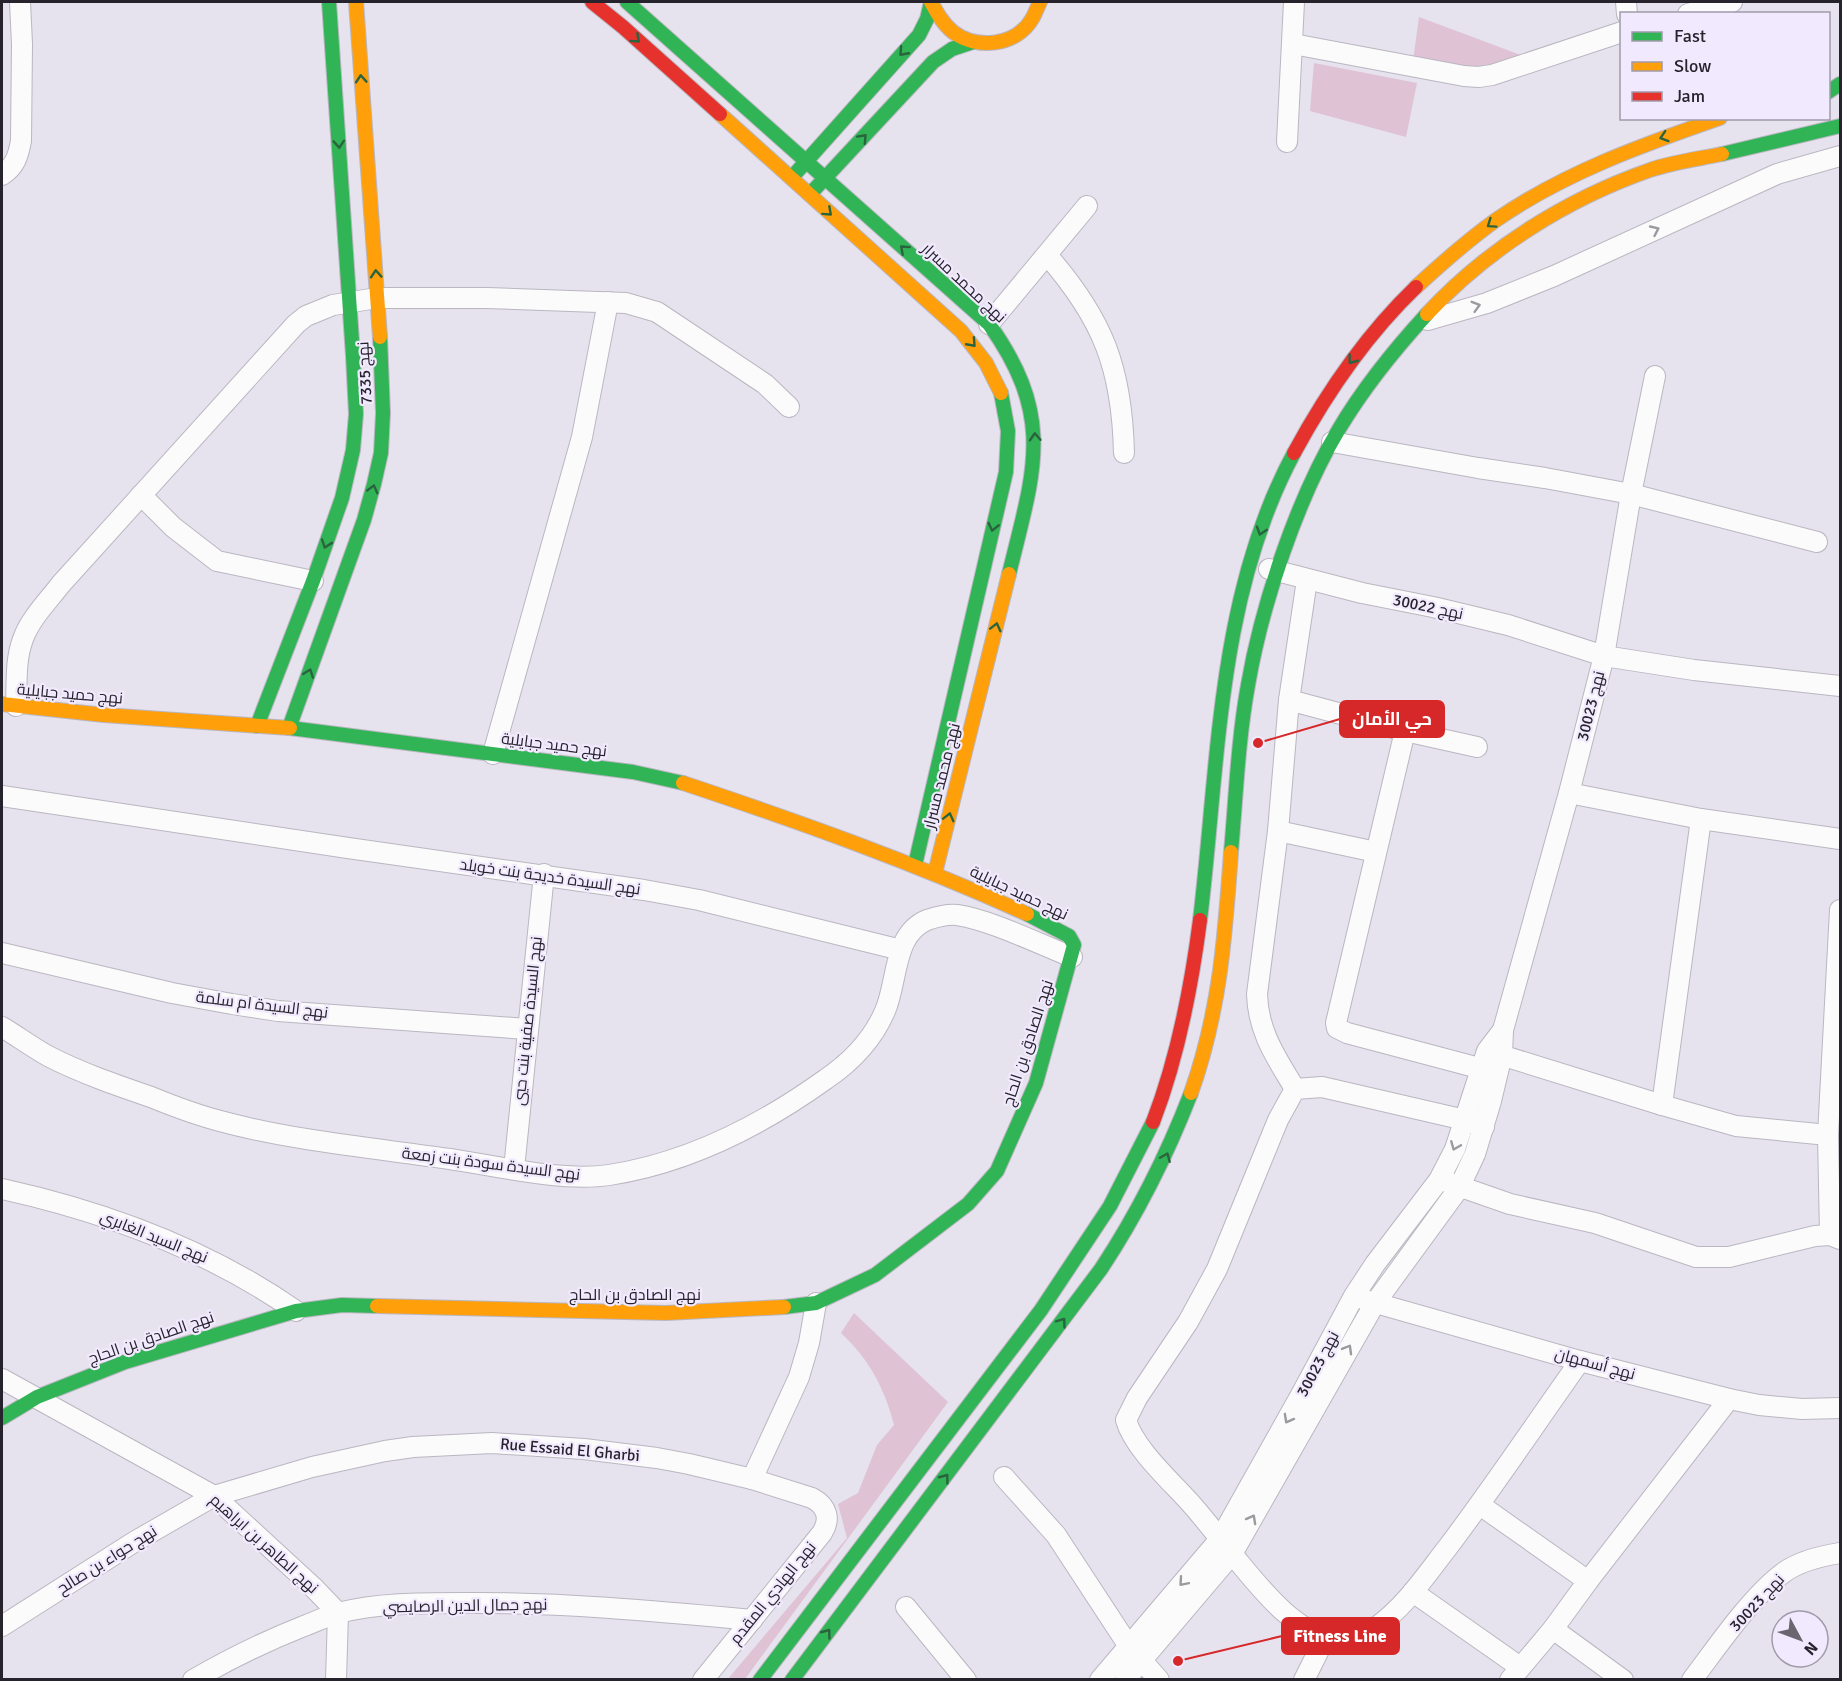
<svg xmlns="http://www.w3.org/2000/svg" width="1842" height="1681" font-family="Signika,Cairo,sans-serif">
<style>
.green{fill:#dfc2d4}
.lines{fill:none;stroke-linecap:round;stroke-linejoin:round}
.street-casing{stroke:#bab7c1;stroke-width:22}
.fast-casing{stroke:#bab7c1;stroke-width:16}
.slow-casing{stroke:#bab7c1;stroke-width:16}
.jam-casing{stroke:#bab7c1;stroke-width:16}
.street{stroke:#fbfbfc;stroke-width:20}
.fast{stroke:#30b455;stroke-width:14}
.slow{stroke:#ff9f0a;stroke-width:14}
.jam{stroke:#e5322d;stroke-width:14}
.oneway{stroke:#2a643e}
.oneway2{stroke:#9b9a9e}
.labels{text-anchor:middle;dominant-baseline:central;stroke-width:4.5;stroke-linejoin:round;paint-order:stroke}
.street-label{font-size:16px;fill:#26232c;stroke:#f1eafe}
.leader{fill:none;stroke:#d62828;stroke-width:2}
.callout-dot{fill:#d62828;stroke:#f1eafe;stroke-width:2}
.callout{fill:#d62828;stroke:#d62828;stroke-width:2}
.callout-label{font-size:18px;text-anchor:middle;font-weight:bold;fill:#fff}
</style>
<rect width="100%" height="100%" fill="#e6e2ee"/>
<g class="green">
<polygon points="1419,17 1526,57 1488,74 1413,61"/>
<polygon points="1314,63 1417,83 1406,137 1310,111"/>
<path d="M854,1313L948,1402L745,1679L727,1680L847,1538L838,1504L858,1493L877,1445L894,1425C885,1389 869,1359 841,1333Z"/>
</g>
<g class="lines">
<g class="street-casing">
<g id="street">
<polyline points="1626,2 1627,14"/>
<polyline points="1688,14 1732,2"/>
<polyline points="1293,44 1464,76 1479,77 1492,75 1622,32"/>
<polyline points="1287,142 1294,2"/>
<path d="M2,175C15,166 18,157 21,141L22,44L20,2"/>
<path d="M1047,255C1103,319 1122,368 1124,453"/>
<polyline points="1428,320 1487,303 1554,276 1777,174 1840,156"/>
<polyline points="989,324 1087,206"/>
<polyline points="1332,442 1478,468 1545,478 1631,494 1817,542"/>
<polyline points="141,495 173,527 217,561 313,581"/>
<polyline points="1269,569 1362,593 1433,607 1508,625 1604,656 1694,670 1840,686"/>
<polyline points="1289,700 1405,731 1477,747"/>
<path d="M16,706C17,684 15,660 23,639C30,619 48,601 61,584L296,324L306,316L333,305L377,298H487L626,303L657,312L765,384L789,407"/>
<polyline points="1405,731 1336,1023 1337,1028 1347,1033 1494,1072"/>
<polyline points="493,754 582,437 608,302"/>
<polyline points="1569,793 1701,819 1662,1105"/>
<polyline points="2,796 348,848 644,890 699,900 901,950"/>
<polyline points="1701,819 1840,839"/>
<polyline points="1278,831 1376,852"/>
<polyline points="2,953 172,993 232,1004 278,1011 527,1029"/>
<path d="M2,1027C17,1036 32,1047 48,1056C81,1073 116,1085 151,1097C173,1106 197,1115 220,1121C294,1141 374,1148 450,1159C496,1166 563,1182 609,1175C687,1163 762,1125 826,1079C851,1062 873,1039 885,1011C898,981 893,934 927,920C936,917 947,914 957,915C991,920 1039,944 1072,957"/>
<polyline points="1491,1052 1662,1105 1736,1126 1828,1135"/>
<path d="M1295,1089C1276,1057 1258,1032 1257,994L1278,831L1289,700L1307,580"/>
<path d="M1484,1127L1465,1120L1322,1087L1295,1089L1278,1120L1217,1269L1188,1322L1137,1398L1126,1420C1134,1449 1173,1483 1193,1506C1207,1522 1220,1539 1233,1555C1258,1585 1295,1635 1337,1639C1350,1640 1364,1636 1375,1628C1405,1607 1426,1575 1448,1547C1494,1486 1536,1423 1580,1361"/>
<polyline points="514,1169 544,874"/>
<polyline points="1447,1182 1510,1204 1595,1223 1696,1257 1729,1257 1815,1236 1830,1235 1840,1239"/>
<path d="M2,1189C106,1212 207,1249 296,1311"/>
<polyline points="1830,1235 1828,1135 1840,910"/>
<polyline points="1365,1300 1580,1361 1729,1399 1759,1405 1802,1409 1840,1408"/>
<polyline points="2,1379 214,1496 312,1586 338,1613 336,1680"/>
<polyline points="1004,1477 1056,1535 1128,1645 1159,1680"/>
<polyline points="752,1479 799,1377 809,1343 816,1303"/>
<polyline points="1480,1505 1588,1581"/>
<polyline points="1413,1592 1520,1667"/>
<polyline points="906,1607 966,1680"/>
<path d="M2,1626L134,1542L214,1496L312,1467L385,1451L413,1447L492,1443L584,1449L657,1458L689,1464L752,1479L812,1498C827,1506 831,1519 822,1533L703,1680"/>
<polyline points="1553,1629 1623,1680"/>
<path d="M193,1680C229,1659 266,1641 304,1626C315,1622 327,1616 338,1613C378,1603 420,1603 461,1603C558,1602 655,1611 752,1620"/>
<polyline points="1100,1680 1220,1539 1302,1393 1354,1296 1375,1264 1439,1180 1455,1149 1487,1051 1503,1030"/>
<polyline points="1125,1680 1232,1554 1375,1303 1459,1188 1475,1154 1491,1101 1502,1055 1503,1030 1569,793 1604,656 1631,494 1655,376"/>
<polyline points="1304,1680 1325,1638"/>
<polyline points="1510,1680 1553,1629 1588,1581 1729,1399"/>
<path d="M1692,1680C1717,1647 1751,1597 1783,1573C1799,1561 1821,1556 1840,1553"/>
</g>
</g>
<g class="fast-casing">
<g id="fast">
<path d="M627,2L989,324C1056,418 1034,471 1009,574"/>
<polyline points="1828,92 1840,84"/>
<polyline points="1722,154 1840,126"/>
<polyline points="794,175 919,35 927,19 931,2"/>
<polyline points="812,192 933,62 952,49 973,42"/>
<polyline points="257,726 313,581 342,498 353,450 356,414 353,356 329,2"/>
<polyline points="289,728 364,520 374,484 381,453 383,413 380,337"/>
<polyline points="290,728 633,772 683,783"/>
<path d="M1231,852C1236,796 1238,740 1248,685C1262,604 1297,499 1339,429C1364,387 1394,350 1427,314"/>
<polyline points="915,865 1006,472 1008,431 1001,393"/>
<path d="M1200,920C1219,763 1217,596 1294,453"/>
<polyline points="784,1307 816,1303 875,1275 968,1204 997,1171 1036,1083 1074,945 1069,936 1027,914"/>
<polyline points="2,1418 37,1397 125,1362 296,1311 342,1305 377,1306"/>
<polyline points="760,1680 1041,1310 1110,1206 1153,1122"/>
<path d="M792,1680L1101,1269C1138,1213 1167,1155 1191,1093"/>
</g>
</g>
<g class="slow-casing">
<g id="slow">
<polyline points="356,2 380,337"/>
<path d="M931,2C937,13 943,24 953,32C977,50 1016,46 1032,19C1035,14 1037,8 1040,2"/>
<polyline points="720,114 961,331 986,363 1001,393"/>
<path d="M1416,287C1442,263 1468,240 1496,220C1564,173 1642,145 1720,118"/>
<path d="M1427,314C1487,249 1567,199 1650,170C1673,162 1698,159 1722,154"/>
<polyline points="2,704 104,715 290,728"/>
<path d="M683,783C800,822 915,863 1027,914"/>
<polyline points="935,873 1009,574"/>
<path d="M1191,1093C1220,1011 1225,937 1231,852"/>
<polyline points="377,1306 666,1313 784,1307"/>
</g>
</g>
<g class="jam-casing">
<g id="jam">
<polyline points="592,2 623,27 720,114"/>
<path d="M1294,453C1327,392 1366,335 1416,287"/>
<path d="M1153,1122C1178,1057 1191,990 1200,920"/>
</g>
</g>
<use href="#street" class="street"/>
<use href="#fast" class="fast"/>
<use href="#slow" class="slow"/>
<use href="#jam" class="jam"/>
</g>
<defs><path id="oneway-chevron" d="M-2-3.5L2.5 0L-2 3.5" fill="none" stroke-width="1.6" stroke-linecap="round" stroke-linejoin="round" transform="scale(1.5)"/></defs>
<g class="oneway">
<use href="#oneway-chevron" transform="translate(636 39) rotate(42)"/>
<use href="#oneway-chevron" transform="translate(903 52) rotate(132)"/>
<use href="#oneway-chevron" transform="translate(361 79) rotate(-94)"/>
<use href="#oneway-chevron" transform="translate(1664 137) rotate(162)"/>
<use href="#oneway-chevron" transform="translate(863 138) rotate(-47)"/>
<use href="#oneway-chevron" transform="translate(339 144) rotate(86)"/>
<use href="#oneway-chevron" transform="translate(828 212) rotate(42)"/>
<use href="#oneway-chevron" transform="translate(1491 224) rotate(145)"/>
<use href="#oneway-chevron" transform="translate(904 249) rotate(-138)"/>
<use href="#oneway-chevron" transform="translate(376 274) rotate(-94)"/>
<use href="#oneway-chevron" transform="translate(972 343) rotate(48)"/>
<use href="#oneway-chevron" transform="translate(1352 360) rotate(127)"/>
<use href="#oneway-chevron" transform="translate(1035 437) rotate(-93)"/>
<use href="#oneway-chevron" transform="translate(373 489) rotate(-75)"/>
<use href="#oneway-chevron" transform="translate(993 527) rotate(103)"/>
<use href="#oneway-chevron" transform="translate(1261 531) rotate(108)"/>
<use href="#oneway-chevron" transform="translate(326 544) rotate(109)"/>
<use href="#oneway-chevron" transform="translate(996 627) rotate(-76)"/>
<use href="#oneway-chevron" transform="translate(309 673) rotate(-70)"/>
<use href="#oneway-chevron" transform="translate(949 817) rotate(-76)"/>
<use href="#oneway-chevron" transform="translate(1166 1157) rotate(-67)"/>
<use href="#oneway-chevron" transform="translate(1062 1322) rotate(-54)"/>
<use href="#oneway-chevron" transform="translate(945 1478) rotate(-53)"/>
<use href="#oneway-chevron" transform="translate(827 1633) rotate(-53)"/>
</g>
<g class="oneway2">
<use href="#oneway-chevron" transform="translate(1655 230) rotate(-25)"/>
<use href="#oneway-chevron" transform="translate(1476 306) rotate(-16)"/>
<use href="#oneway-chevron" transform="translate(1455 1146) rotate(112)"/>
<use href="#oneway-chevron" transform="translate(1348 1349) rotate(-60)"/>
<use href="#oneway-chevron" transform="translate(1288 1419) rotate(119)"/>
<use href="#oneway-chevron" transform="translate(1252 1519) rotate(-61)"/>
<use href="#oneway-chevron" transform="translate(1183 1582) rotate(131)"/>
</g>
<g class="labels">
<g class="street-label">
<text transform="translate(964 283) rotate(43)">نهج محمد مسرار</text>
<text transform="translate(365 373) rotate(-93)">نهج 7335</text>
<text transform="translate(1428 607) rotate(12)">نهج 30022</text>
<text transform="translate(70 694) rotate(5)">نهج حميد جبايلية</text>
<text transform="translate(1591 706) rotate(-76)">نهج 30023</text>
<text transform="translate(554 745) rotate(7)">نهج حميد جبايلية</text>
<text transform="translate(942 776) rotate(-76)">نهج محمد مسرار</text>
<text transform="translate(550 877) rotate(8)">نهج السيدة خديجة بنت خويلد</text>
<text transform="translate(1019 893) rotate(25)">نهج حميد جبايلية</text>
<text transform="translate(262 1005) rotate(7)">نهج السيدة ام سلمة</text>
<text transform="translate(528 1021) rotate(-84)">نهج السيدة صفية بنت حيي</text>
<text transform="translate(1028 1043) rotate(-72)">نهج الصادق بن الحاج</text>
<text transform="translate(491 1164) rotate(7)">نهج السيدة سودة بنت زمعة</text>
<text transform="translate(154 1237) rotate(22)">نهج السيد الغابري</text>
<text x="635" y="1295">نهج الصادق بن الحاج</text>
<text transform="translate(151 1338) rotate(-19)">نهج الصادق بن الحاج</text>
<text transform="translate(1318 1364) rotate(-62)">نهج 30023</text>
<text transform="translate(1595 1364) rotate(15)">نهج أسمهان</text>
<text transform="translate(570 1450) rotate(5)">Rue Essaid El Gharbi</text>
<text transform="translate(264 1544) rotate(42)">نهج الطاهر بن ابراهيم</text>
<text transform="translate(107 1560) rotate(-32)">نهج حواء بن صالح</text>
<text transform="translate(773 1593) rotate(-51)">نهج الهادي المقدم</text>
<text transform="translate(1757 1603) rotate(-47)">نهج 30023</text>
<text transform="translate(465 1606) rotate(-1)">نهج جمال الدين الرصايصي</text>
</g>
</g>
<path class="leader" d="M1258 743L1340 719M1178 1661L1282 1636"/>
<g class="callout-dot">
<circle cx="1258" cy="743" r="6"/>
<circle cx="1178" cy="1661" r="6"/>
</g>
<g class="callout">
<rect x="1340" y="701" width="104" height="36" rx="6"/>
<rect x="1282" y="1618" width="117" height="36" rx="6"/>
</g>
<g class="callout-label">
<text x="1392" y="725">حي الأمان</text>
<text x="1340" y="1642">Fitness Line</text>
</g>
<rect width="1842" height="1681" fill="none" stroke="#26232c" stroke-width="6"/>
<rect x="1620" y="12" width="210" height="108" fill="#f1eafe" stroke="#a09aaa" stroke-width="1.5"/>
<rect x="1632" y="32" width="30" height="9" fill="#30b455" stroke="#a09aaa" stroke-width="1.5"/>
<text x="1674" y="42" font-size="18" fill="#26232c">Fast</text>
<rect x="1632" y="62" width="30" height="9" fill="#ff9f0a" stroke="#a09aaa" stroke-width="1.5"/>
<text x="1674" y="72" font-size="18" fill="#26232c">Slow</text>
<rect x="1632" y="92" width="30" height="9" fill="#e5322d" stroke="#a09aaa" stroke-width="1.5"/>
<text x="1674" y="102" font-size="18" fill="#26232c">Jam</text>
<g transform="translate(1800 1639) rotate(131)"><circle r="28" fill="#f1eafe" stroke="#a09aaa" stroke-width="1.5"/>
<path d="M0-4.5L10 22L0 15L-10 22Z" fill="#696670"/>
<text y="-9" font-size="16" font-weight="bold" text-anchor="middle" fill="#26232c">N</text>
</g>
</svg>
